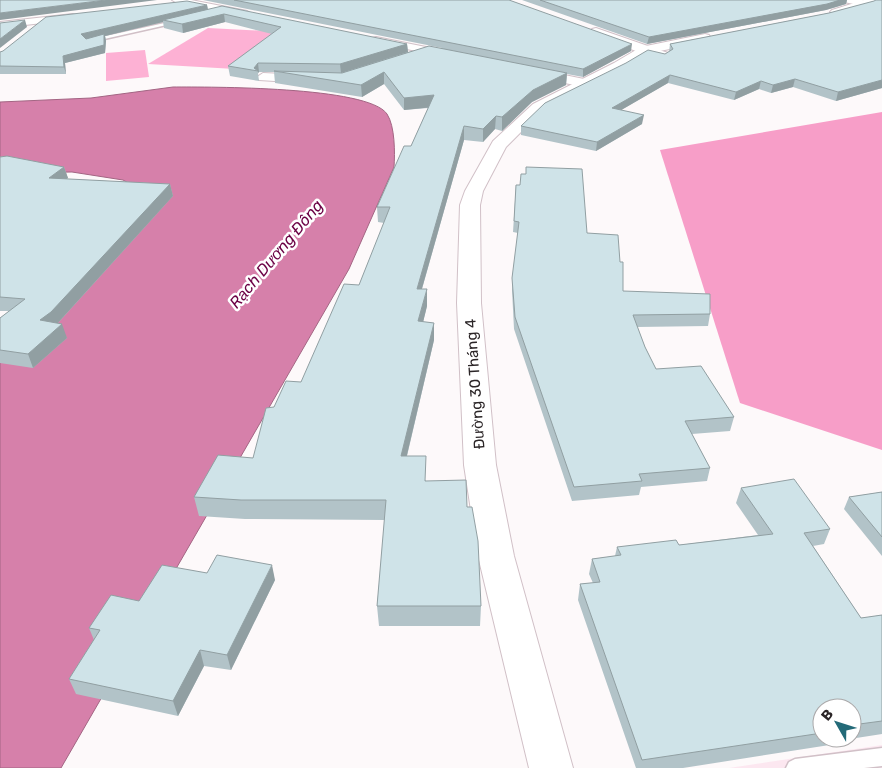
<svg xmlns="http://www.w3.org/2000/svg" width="882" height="768" font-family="Rubik,sans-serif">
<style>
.built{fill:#fce7f0}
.green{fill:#fdb1d4}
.forest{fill:#f79ec8}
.water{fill:#d680aa;stroke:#a36583}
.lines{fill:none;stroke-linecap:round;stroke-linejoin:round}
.lane-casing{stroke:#d1c0c7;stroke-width:3}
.street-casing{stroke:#d1c0c7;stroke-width:2}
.secondary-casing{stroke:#d1c0c7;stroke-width:2}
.primary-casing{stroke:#d1c0c7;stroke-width:2}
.lane{fill:#fff;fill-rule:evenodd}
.street{fill:#fff;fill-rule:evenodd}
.secondary{fill:#fff;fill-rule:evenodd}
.primary{fill:#fff;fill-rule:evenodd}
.wall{fill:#b2c3c8;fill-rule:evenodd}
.shaded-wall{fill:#919fa2}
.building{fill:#cfe3e8;stroke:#919fa2}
.labels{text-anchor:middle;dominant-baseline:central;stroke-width:5;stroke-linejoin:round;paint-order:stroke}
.street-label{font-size:15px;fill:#2b2527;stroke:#fff}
.water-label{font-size:16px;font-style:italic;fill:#6b0044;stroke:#fff}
</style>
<rect width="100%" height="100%" fill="#fdf9fa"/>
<polygon class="built" points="882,745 882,768 729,768"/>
<g class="green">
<polygon points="208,28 286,32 235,69 148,64"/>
<polygon points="145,50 149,77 106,81 106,53"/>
</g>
<polygon class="forest" points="882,112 882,450 740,403 660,150"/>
<path class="water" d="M173,87C209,87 368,86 387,114C395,126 395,153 394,167L349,269L61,768H0V362L143,191L123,180L72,172L0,173V102L91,98Z"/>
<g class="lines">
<g class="lane-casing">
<g id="lane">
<polygon points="178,20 180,22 91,42 88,40"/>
<polygon points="882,748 882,766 864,768 786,768 789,762 795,759"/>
</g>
</g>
<g class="street-casing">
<g id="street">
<polygon points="172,0 191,0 247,11 252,14 247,17 177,3"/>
<polygon points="842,0 862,0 873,4 868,7 844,2"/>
<polygon points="73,14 76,15 76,19 0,28 0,22"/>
<polygon points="376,37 451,52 457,55 451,58 372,42 371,40 372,38"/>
<polygon points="535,69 584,79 590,83 584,87 531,76 529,73"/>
<polygon points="263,73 306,75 312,79 306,83 259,80 257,77"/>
</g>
</g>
<g class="secondary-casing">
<polygon id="secondary" points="596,28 668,53 670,56 663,60 658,59 592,35 590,32 592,29"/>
</g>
<g class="primary-casing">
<g id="primary">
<polygon points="864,0 880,0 879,2 836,15 830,12 832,10"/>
<polygon points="705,34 709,35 711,38 709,41 650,53 624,69 543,110 506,147 483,191 480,205 481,303 496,465 514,556 573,768 529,768 478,556 464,465 457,303 460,205 465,191 493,141 533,104 614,63 641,47"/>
</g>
</g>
<use href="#lane" class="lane"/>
<use href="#street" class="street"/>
<use href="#secondary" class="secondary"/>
<use href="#primary" class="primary"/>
</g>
<g class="wall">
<polygon points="203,0 509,0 631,51 583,77 567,74 566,85 532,102 502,131 495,129 483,142 464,140 422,289 427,306 423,322 434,323 434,340 407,456 426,481 467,507 481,606 480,626 379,626 377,606 385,520 245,519 199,516 194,497 253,458 274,407 301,382 359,285 384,223 378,222 377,207 411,146 428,108 404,110 384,84 362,97 275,83 274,72 259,72 258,73 259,81 230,76 228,66 272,34 225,22 183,33 164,28 163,22 105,36 106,41 105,53 65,63 66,74 0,74 0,52 207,5 208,9 407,44 408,52 442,48"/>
<polygon points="522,0 847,0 846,4 826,10 647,44"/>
<polygon points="882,0 882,88 836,101 793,87 771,93 759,89 734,100 668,83 621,110 642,124 596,151 521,135 521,126 669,52 670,44 829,13"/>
<polygon points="0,157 64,167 68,178 66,179 170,184 173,196 58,323 67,338 33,368 0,363 0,318 9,311 0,311"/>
<polygon points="516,185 587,233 623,291 710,314 708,326 637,327 645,347 656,369 734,417 730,431 692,434 710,468 707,481 641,487 639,495 572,501 514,329 512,290 518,233 513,232"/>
<path d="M741,488L830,529L824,544L813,546L861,618L882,615V734L837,741L836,744L683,768H636L578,600L580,584L593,583L589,574L592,559L615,556L617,547L679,545L758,535L736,503ZM822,708H852V738H822Z"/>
<polygon points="882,492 882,556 844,509 849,497"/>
<polygon points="207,573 275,580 231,670 204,666 178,716 76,694 69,679 94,640 89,628 139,601"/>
</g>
<g class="shaded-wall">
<polygon points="106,0 157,0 0,20 0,13"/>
<polygon points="840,0 847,0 846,4 826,10 647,44 649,37"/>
<polygon points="207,5 208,11 163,20 163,22 105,36 106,41 105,53 65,63 66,74 64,67 63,56 82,41 81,34"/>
<polygon points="224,14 225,22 183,33 182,24"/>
<polygon points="25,20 27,27 0,48 0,39"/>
<polygon points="407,44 408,52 341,73 340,64"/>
<polygon points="632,44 631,51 583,77 583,69"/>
<polygon points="258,63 259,72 258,73 258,71 254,68"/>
<polygon points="384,72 384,84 362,97 361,85"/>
<polygon points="567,73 566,85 532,102 502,131 502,117 533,90"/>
<polygon points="670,75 668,83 611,116 612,108"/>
<polygon points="795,79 793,87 771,93 773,85"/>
<polygon points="882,80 882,88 836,101 838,92"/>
<polygon points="761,81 759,89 734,100 736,92"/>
<polygon points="434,95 434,107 404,110 404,98"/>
<polygon points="644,115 642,124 596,151 597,142"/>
<polygon points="496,116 495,129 483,142 483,129"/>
<polygon points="464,126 464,140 417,306 417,289"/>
<polygon points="64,167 68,178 52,190 49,178"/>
<polygon points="170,184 173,196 56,325 40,320"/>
<polygon points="427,289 427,306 419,339 418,321"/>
<polygon points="434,323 434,340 402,476 401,456"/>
<polygon points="62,324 67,338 33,368 28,354"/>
<polygon points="272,565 275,580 231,670 227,655"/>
<polygon points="200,650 204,666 178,716 173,701"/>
</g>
<g class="building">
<polygon points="0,0 106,0 0,13"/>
<polygon points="234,0 509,0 632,44 583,69"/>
<polygon points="540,0 840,0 827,4 649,37"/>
<polygon points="876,0 882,0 882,80 838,92 795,79 773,85 761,81 736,92 670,75 612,108 644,115 597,142 521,126 545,103 626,63 648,50 665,54 673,49 670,44 829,13 874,1"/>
<polygon points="187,1 207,5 81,34 86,39 104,34 104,45 63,56 64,67 0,66 0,52 3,51 46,17"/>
<polygon points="222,6 407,44 340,64 258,63 254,68 258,71 228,66 281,27 224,14 182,24 163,20"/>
<polygon points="25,20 0,39 0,23"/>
<polygon points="429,46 567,73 533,90 502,117 496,116 483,129 464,126 417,289 427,289 418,321 434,323 401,456 426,456 425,481 466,480 467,507 472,507 478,541 481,606 377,606 386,500 241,500 194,497 218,455 253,458 266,408 274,407 286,381 301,382 344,284 359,285 390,207 377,207 404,146 411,146 434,95 404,98 384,72 361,85 274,71 342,73"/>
<polygon points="7,156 64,167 49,178 170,184 51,312 40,320 62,324 28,354 0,350 0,318 25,299 0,297 0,157"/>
<polygon points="526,167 582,169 587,233 618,235 620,262 623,262 623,291 710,294 710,314 633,315 645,347 656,369 701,366 734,417 685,421 710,468 639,474 642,481 574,487 515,317 512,278 519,222 514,221 516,185 520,185 521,174 526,174"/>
<polygon points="794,479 830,529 804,533 861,618 882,615 882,721 852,725 852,708 822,708 822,733 642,760 580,584 600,582 592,559 621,555 617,547 676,540 679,545 773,534 741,488"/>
<polygon points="882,492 882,537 849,497"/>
<polygon points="217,555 272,565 227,655 200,650 173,701 69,679 100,630 89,628 111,595 139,601 162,565 207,573"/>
</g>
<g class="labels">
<g class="street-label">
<text transform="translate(475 384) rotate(-94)">Đường 30 Tháng 4</text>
</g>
<g class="water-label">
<text transform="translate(276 254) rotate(-50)">Rạch Dương Đông</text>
</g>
</g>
<g transform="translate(837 723) rotate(309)"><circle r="24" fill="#ffffff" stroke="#aaa8a9"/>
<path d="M0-4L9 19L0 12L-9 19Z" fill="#236a78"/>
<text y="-8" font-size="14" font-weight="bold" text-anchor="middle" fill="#2b2527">B</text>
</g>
</svg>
